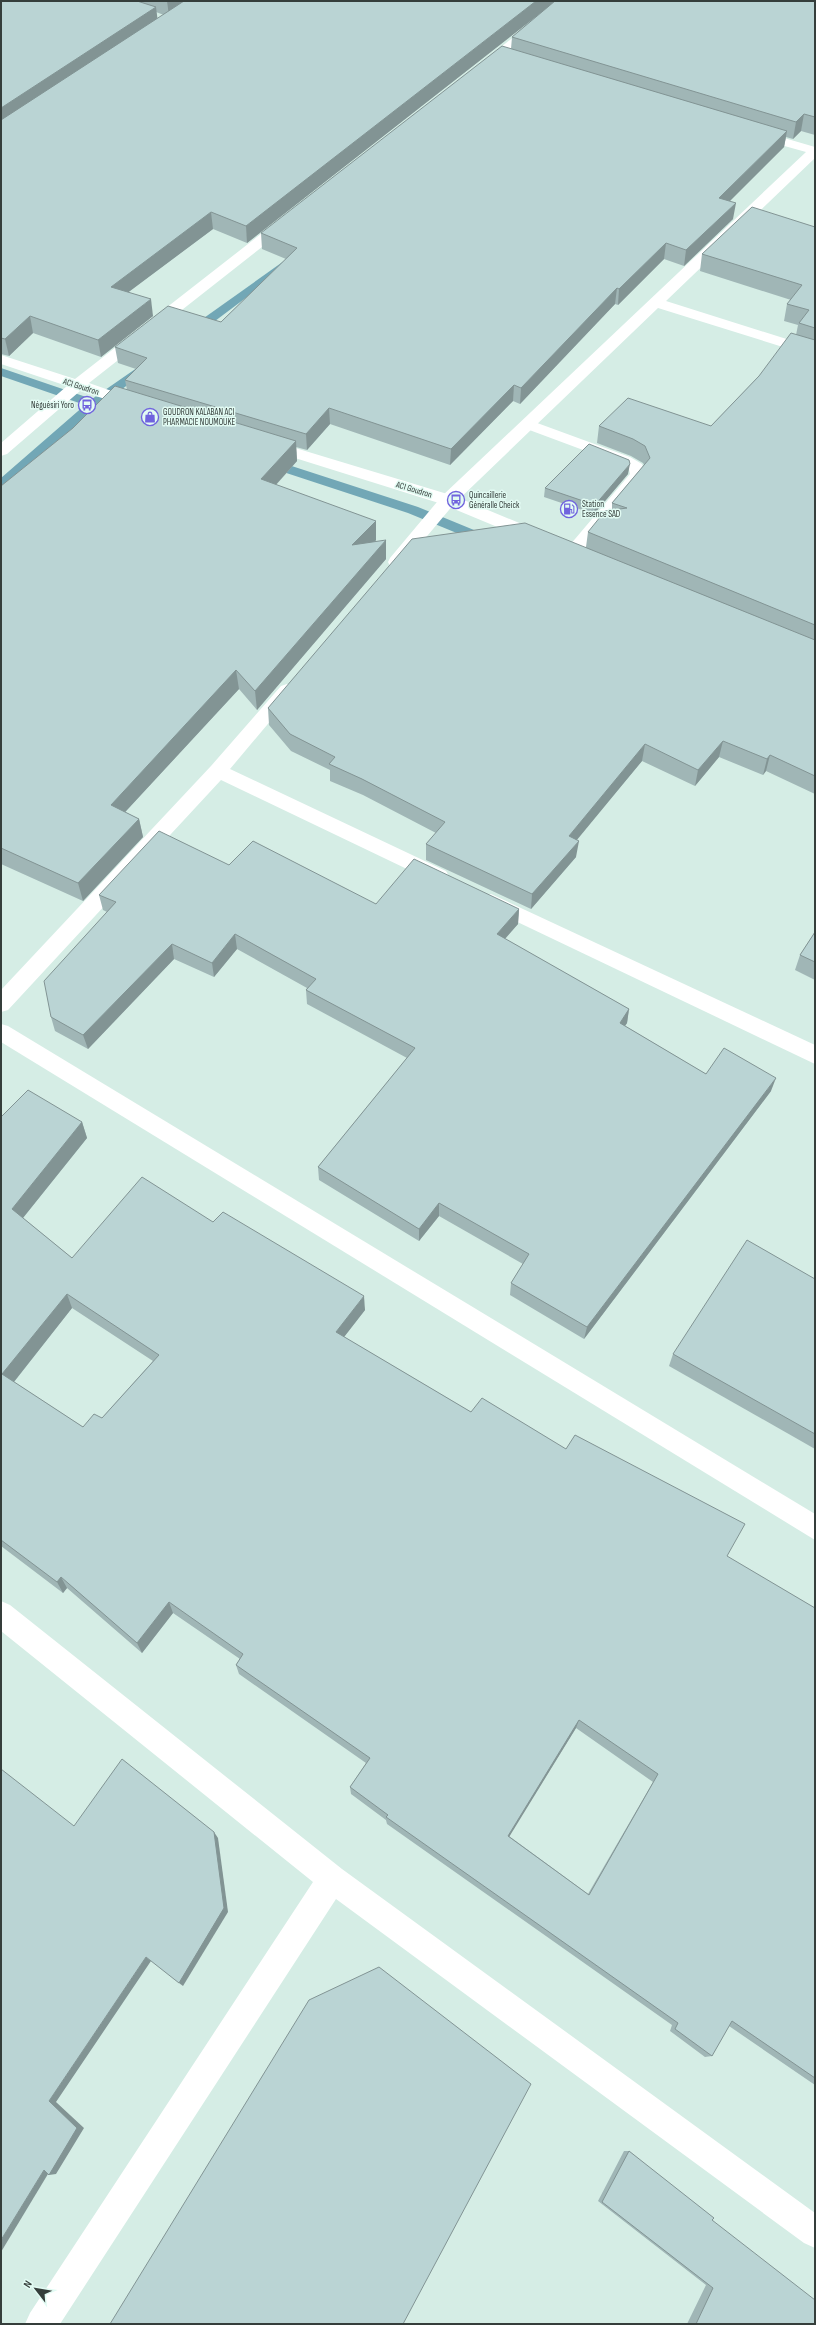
<svg xmlns="http://www.w3.org/2000/svg" width="816" height="2325" font-family="'Sofia Sans Condensed',sans-serif">
<style>
.lines{fill:none;stroke-linecap:round;stroke-linejoin:round}
.stream{fill:#72a7b6;fill-rule:evenodd}
.lane{fill:#fff;fill-rule:evenodd}
.street{fill:#fff;fill-rule:evenodd}
.secondary{fill:#fff;fill-rule:evenodd}
.wall{fill:#a0b6b6;fill-rule:evenodd}
.shaded-wall{fill:#829494}
.building{fill:#bad4d4;stroke:#829494;fill-rule:evenodd}
.labels{text-anchor:middle;dominant-baseline:central;stroke-width:3;stroke-linejoin:round;paint-order:stroke}
.far-street-label{font-size:9px;fill:#353e3b;stroke:#e2fbf3}
.far-poi-label{font-size:9px;fill:#353e3b;stroke:#e2fbf3;text-anchor:start}
</style>
<rect width="100%" height="100%" fill="#d5ede5"/>
<g class="lines">
<g class="stream">
<polygon points="291,256 295,257 297,259 295,261 195,336 187,336 185,333 187,330"/>
<polygon points="144,363 148,364 150,367 148,370 103,403 124,410 126,413 124,416 120,417 96,409 6,488 1,489 1,478 85,405 1,376 1,368 92,399"/>
<polygon points="267,458 418,507 491,537 493,540 486,544 481,543 408,513 262,465 261,462"/>
</g>
<polygon class="lane" points="529,420 630,457 642,464 646,475 644,478 578,556 566,556 564,552 630,474 629,469 618,463 524,428 521,425 524,422"/>
<g class="street">
<polygon points="757,130 815,147 815,158 666,301 815,348 815,357 658,308 454,504 402,566 390,566 388,562 390,558 442,496 806,152 752,137 751,134 752,131"/>
<polygon points="287,684 293,686 296,690 293,694 230,769 446,871 449,876 446,881 439,883 432,881 221,780 8,1010 1,1012 1,990 211,766 281,686"/>
<polygon points="491,894 815,1045 815,1064 484,906 481,901 484,896"/>
<polygon points="1,1024 8,1026 815,1514 815,1540 1,1042"/>
<polygon points="1,1601 10,1605 342,1869 815,2213 815,2248 804,2243 336,1899 60,2324 25,2324 30,2313 313,1882 1,1631"/>
</g>
<g class="secondary">
<polygon points="558,1 571,1 488,70 480,70 478,67 480,64"/>
<polygon points="285,218 290,219 292,222 290,225 89,383 140,401 143,404 140,407 130,407 80,391 7,454 1,456 1,443 67,386 1,364 1,355 75,379 280,219"/>
<polygon points="269,440 454,496 541,532 543,536 541,540 529,540 442,504 263,448 261,445 263,442"/>
</g>
</g>
<g class="wall">
<path d="M1,1H815V135L801,131L793,139L786,137L784,147L729,201L733,219L684,266L664,259L618,305L615,304L520,404L513,401L450,465L330,424L307,450L296,447L297,461L276,485L376,540L375,542L386,559L257,710L239,689L125,812L139,819L143,837L83,901L1,864V486L127,390L125,380L136,369L118,363L115,347L221,322L286,259L262,249L261,233L511,49L512,37L535,17L247,243L213,229L128,292L153,316L101,357L33,333L9,356L1,354ZM156,12L164,15L157,19Z"/>
<polygon points="815,227 815,794 766,771 763,775 719,757 695,786 642,761 576,840 576,857 531,909 426,860 426,844 436,833 363,795 330,781 330,770 291,751 269,725 268,708 586,547 588,532 612,510 612,503 644,465 643,463 631,456 597,443 599,426 711,426 759,376 796,335 798,325 784,321 787,304 791,300 700,271 702,254"/>
<polygon points="628,474 594,514 544,497 545,488"/>
<polygon points="229,865 376,904 519,909 518,924 505,939 629,1009 627,1023 625,1026 706,1074 771,1091 584,1339 510,1295 511,1283 523,1264 439,1216 419,1241 319,1180 318,1167 407,1058 307,1004 306,990 307,988 237,949 214,977 174,959 88,1049 55,1031 51,1017 107,912 103,910 99,895"/>
<polygon points="815,932 815,980 795,970 800,955"/>
<path d="M1,1117L82,1122L87,1138L23,1218L72,1258L213,1222L365,1310L344,1337L471,1412L727,1557L815,1608V2085L729,2026L712,2056L705,2057L670,2031L672,2025L387,1824L386,1820L351,1794L350,1787L366,1763L239,1674L236,1665L240,1659L173,1613L142,1653L67,1588L63,1593L1,1546ZM72,1308L153,1361L102,1418L83,1427L14,1382ZM576,1728L653,1782L588,1894L509,1836Z"/>
<polygon points="815,1279 815,1449 669,1366 673,1354"/>
<polygon points="624,2151 629,2151 712,2220 815,2324 687,2324 706,2285 598,2201"/>
</g>
<g class="shaded-wall">
<polygon points="167,1 191,1 169,16"/>
<polygon points="536,1 556,1 247,243 246,226"/>
<polygon points="156,7 158,23 1,126 1,108"/>
<polygon points="804,114 801,131 793,139 796,122"/>
<polygon points="787,131 784,147 717,214 719,198"/>
<polygon points="736,203 733,219 684,266 686,250"/>
<polygon points="211,212 213,229 114,303 111,287"/>
<polygon points="666,243 664,259 618,305 619,289"/>
<polygon points="617,288 615,304 520,404 521,388"/>
<polygon points="151,299 153,316 101,357 98,340"/>
<polygon points="30,316 33,333 9,356 5,339"/>
<polygon points="514,385 513,401 450,465 451,449"/>
<polygon points="329,408 330,424 307,450 306,434"/>
<polygon points="296,441 297,461 263,499 261,479"/>
<polygon points="630,464 628,474 594,514 595,505"/>
<polygon points="376,521 376,540 353,564 352,545"/>
<polygon points="386,540 386,559 257,710 255,691"/>
<polygon points="236,670 239,689 115,823 111,805"/>
<polygon points="723,741 719,757 695,786 698,770"/>
<polygon points="645,744 642,761 567,852 569,836"/>
<polygon points="770,755 766,771 763,775 767,759"/>
<polygon points="139,819 143,837 83,901 78,883"/>
<polygon points="579,841 576,857 531,909 532,894"/>
<polygon points="519,909 518,924 496,949 497,934"/>
<polygon points="235,934 237,949 214,977 212,963"/>
<polygon points="172,944 174,959 88,1049 83,1035"/>
<polygon points="629,1009 627,1023 617,1037 620,1023"/>
<polygon points="776,1078 771,1091 584,1339 587,1327"/>
<polygon points="82,1122 87,1138 18,1224 12,1209"/>
<polygon points="439,1203 439,1216 419,1241 419,1229"/>
<polygon points="67,1294 72,1308 9,1388 2,1374"/>
<polygon points="364,1296 365,1310 337,1346 336,1332"/>
<polygon points="61,1577 67,1588 63,1593 57,1582"/>
<polygon points="169,1602 173,1613 142,1653 137,1643"/>
<polygon points="579,1720 576,1728 506,1842 508,1836"/>
<polygon points="214,1832 218,1838 228,1912 183,1986 179,1983"/>
<polygon points="146,1957 151,1961 56,2102 84,2128 56,2174 49,2175 49,2101"/>
<polygon points="51,2169 1,2252 1,2240 44,2170"/>
</g>
<g class="building">
<polygon points="1,1 137,1 156,7 1,108"/>
<polygon points="184,1 536,1 246,226 211,212 111,287 151,299 98,340 30,316 5,339 1,338 1,120"/>
<polygon points="555,1 815,1 815,117 804,114 796,122 512,37"/>
<polygon points="502,46 787,131 719,198 736,203 686,250 666,243 619,289 617,288 521,388 514,385 451,449 329,408 306,434 125,380 147,358 115,347 168,306 221,322 297,248 261,233"/>
<polygon points="752,207 815,227 815,328 799,323 809,310 787,304 802,285 702,254"/>
<polygon points="791,333 815,340 815,625 588,532 605,511 627,508 612,503 650,458 645,446 633,439 599,426 628,398 711,426 759,376"/>
<polygon points="115,386 296,441 261,479 376,521 352,545 386,540 255,691 236,670 111,805 139,819 78,883 1,848 1,486 73,428"/>
<polygon points="589,444 629,460 630,464 595,505 545,488"/>
<polygon points="525,523 815,640 815,776 770,755 767,759 723,741 698,770 645,744 569,836 579,841 532,894 426,844 445,822 362,779 329,764 335,757 290,734 268,708 412,539"/>
<polygon points="159,831 229,865 253,841 376,904 414,859 519,909 497,934 629,1009 620,1023 706,1074 724,1048 776,1078 587,1327 511,1283 529,1254 439,1203 419,1229 318,1167 415,1048 306,990 316,979 235,934 212,963 172,944 83,1035 51,1017 44,981 116,902 99,895"/>
<polygon points="815,932 815,962 800,955"/>
<path d="M28,1090L82,1122L12,1209L72,1258L142,1177L213,1222L223,1212L364,1296L336,1332L471,1412L482,1398L566,1449L575,1435L745,1524L727,1556L815,1608V2078L732,2021L712,2056L675,2029L678,2023L386,1817L388,1815L350,1787L370,1758L236,1665L243,1654L169,1602L137,1643L61,1577L57,1582L1,1540V1117ZM67,1294L159,1355L102,1418L94,1414L83,1427L2,1374ZM579,1720L658,1774L589,1895L508,1836Z"/>
<polygon points="747,1240 815,1279 815,1434 673,1354"/>
<polygon points="122,1759 214,1832 224,1908 179,1983 146,1957 49,2101 77,2128 49,2175 44,2170 1,2240 1,1769 74,1826"/>
<polygon points="379,1967 531,2084 403,2324 110,2324 309,2000"/>
<polygon points="629,2151 714,2218 712,2220 815,2300 815,2324 696,2324 713,2288 602,2202"/>
</g>
<defs>
<g id="bus-ring" transform="scale(0.9)"><circle r="9.5" fill="#e2fbf3" stroke="#7063de" stroke-width="1.5"/><path d="M-5-6H5V4H4V6H2V4H-2V6H-4V4H-5ZM-3.5-4V0h7V-4ZM-3.5 1.2v1.5H-2V1.2ZM2 1.2v1.5H3.5V1.2Z" fill="#7063de"/></g>
<g id="shop-ring" transform="scale(0.9)"><circle r="9.5" fill="#e2fbf3" stroke="#7063de" stroke-width="1.5"/><path d="M-5-2.5h2.3a2.7 3.5 0 0 1 5.4 0H5L5.5 6h-11ZM-1.5-2.5h3a1.5 2.3 0 0 0-3 0Z" fill="#7063de"/></g>
<g id="fuel-ring" transform="scale(0.9)"><circle r="9.5" fill="#e2fbf3" stroke="#7063de" stroke-width="1.5"/><path d="M-5.5-6h7V0h2V4h1.3V-2.5L3-4.5l.8-.8L6-3V5H2.5V1h-1V6h-7ZM-4.2-4.7v3.2H.2V-4.7Z" fill="#7063de"/></g>
</defs>
<g fill-rule="evenodd">
<use href="#bus-ring" x="87" y="405"/>
<use href="#shop-ring" x="150" y="417"/>
<use href="#bus-ring" x="456" y="500"/>
<use href="#fuel-ring" x="569" y="509"/>
</g>
<g class="labels">
<g class="far-street-label">
<text transform="translate(81 387) rotate(18)">ACI Goudron</text>
<text transform="translate(414 490) rotate(17)">ACI Goudron</text>
</g>
<g class="far-poi-label">
<text x="74" y="405" text-anchor="end">Néguésiri Yoro</text>
<text x="163" y="412">GOUDRON KALABAN ACI<tspan x="163" dy="10">PHARMACIE NOUMOUKE</tspan></text>
<text x="469" y="495">Quincaillerie<tspan x="469" dy="10">Généralle Cheick</tspan></text>
<text x="582" y="504">Station<tspan x="582" dy="10">Essence SAD</tspan></text>
</g>
</g>
<rect width="816" height="2325" fill="none" stroke="#353e3b" stroke-width="4"/>
<g transform="translate(36 2289) rotate(301)" stroke="#e2fbf3" stroke-width="3" paint-order="stroke">
<path d="M0-3L7 15L0 10L-7 15Z" fill="#353e3b"/>
<text y="-6" font-size="11" font-weight="bold" text-anchor="middle" fill="#353e3b">N</text>
</g>
</svg>
